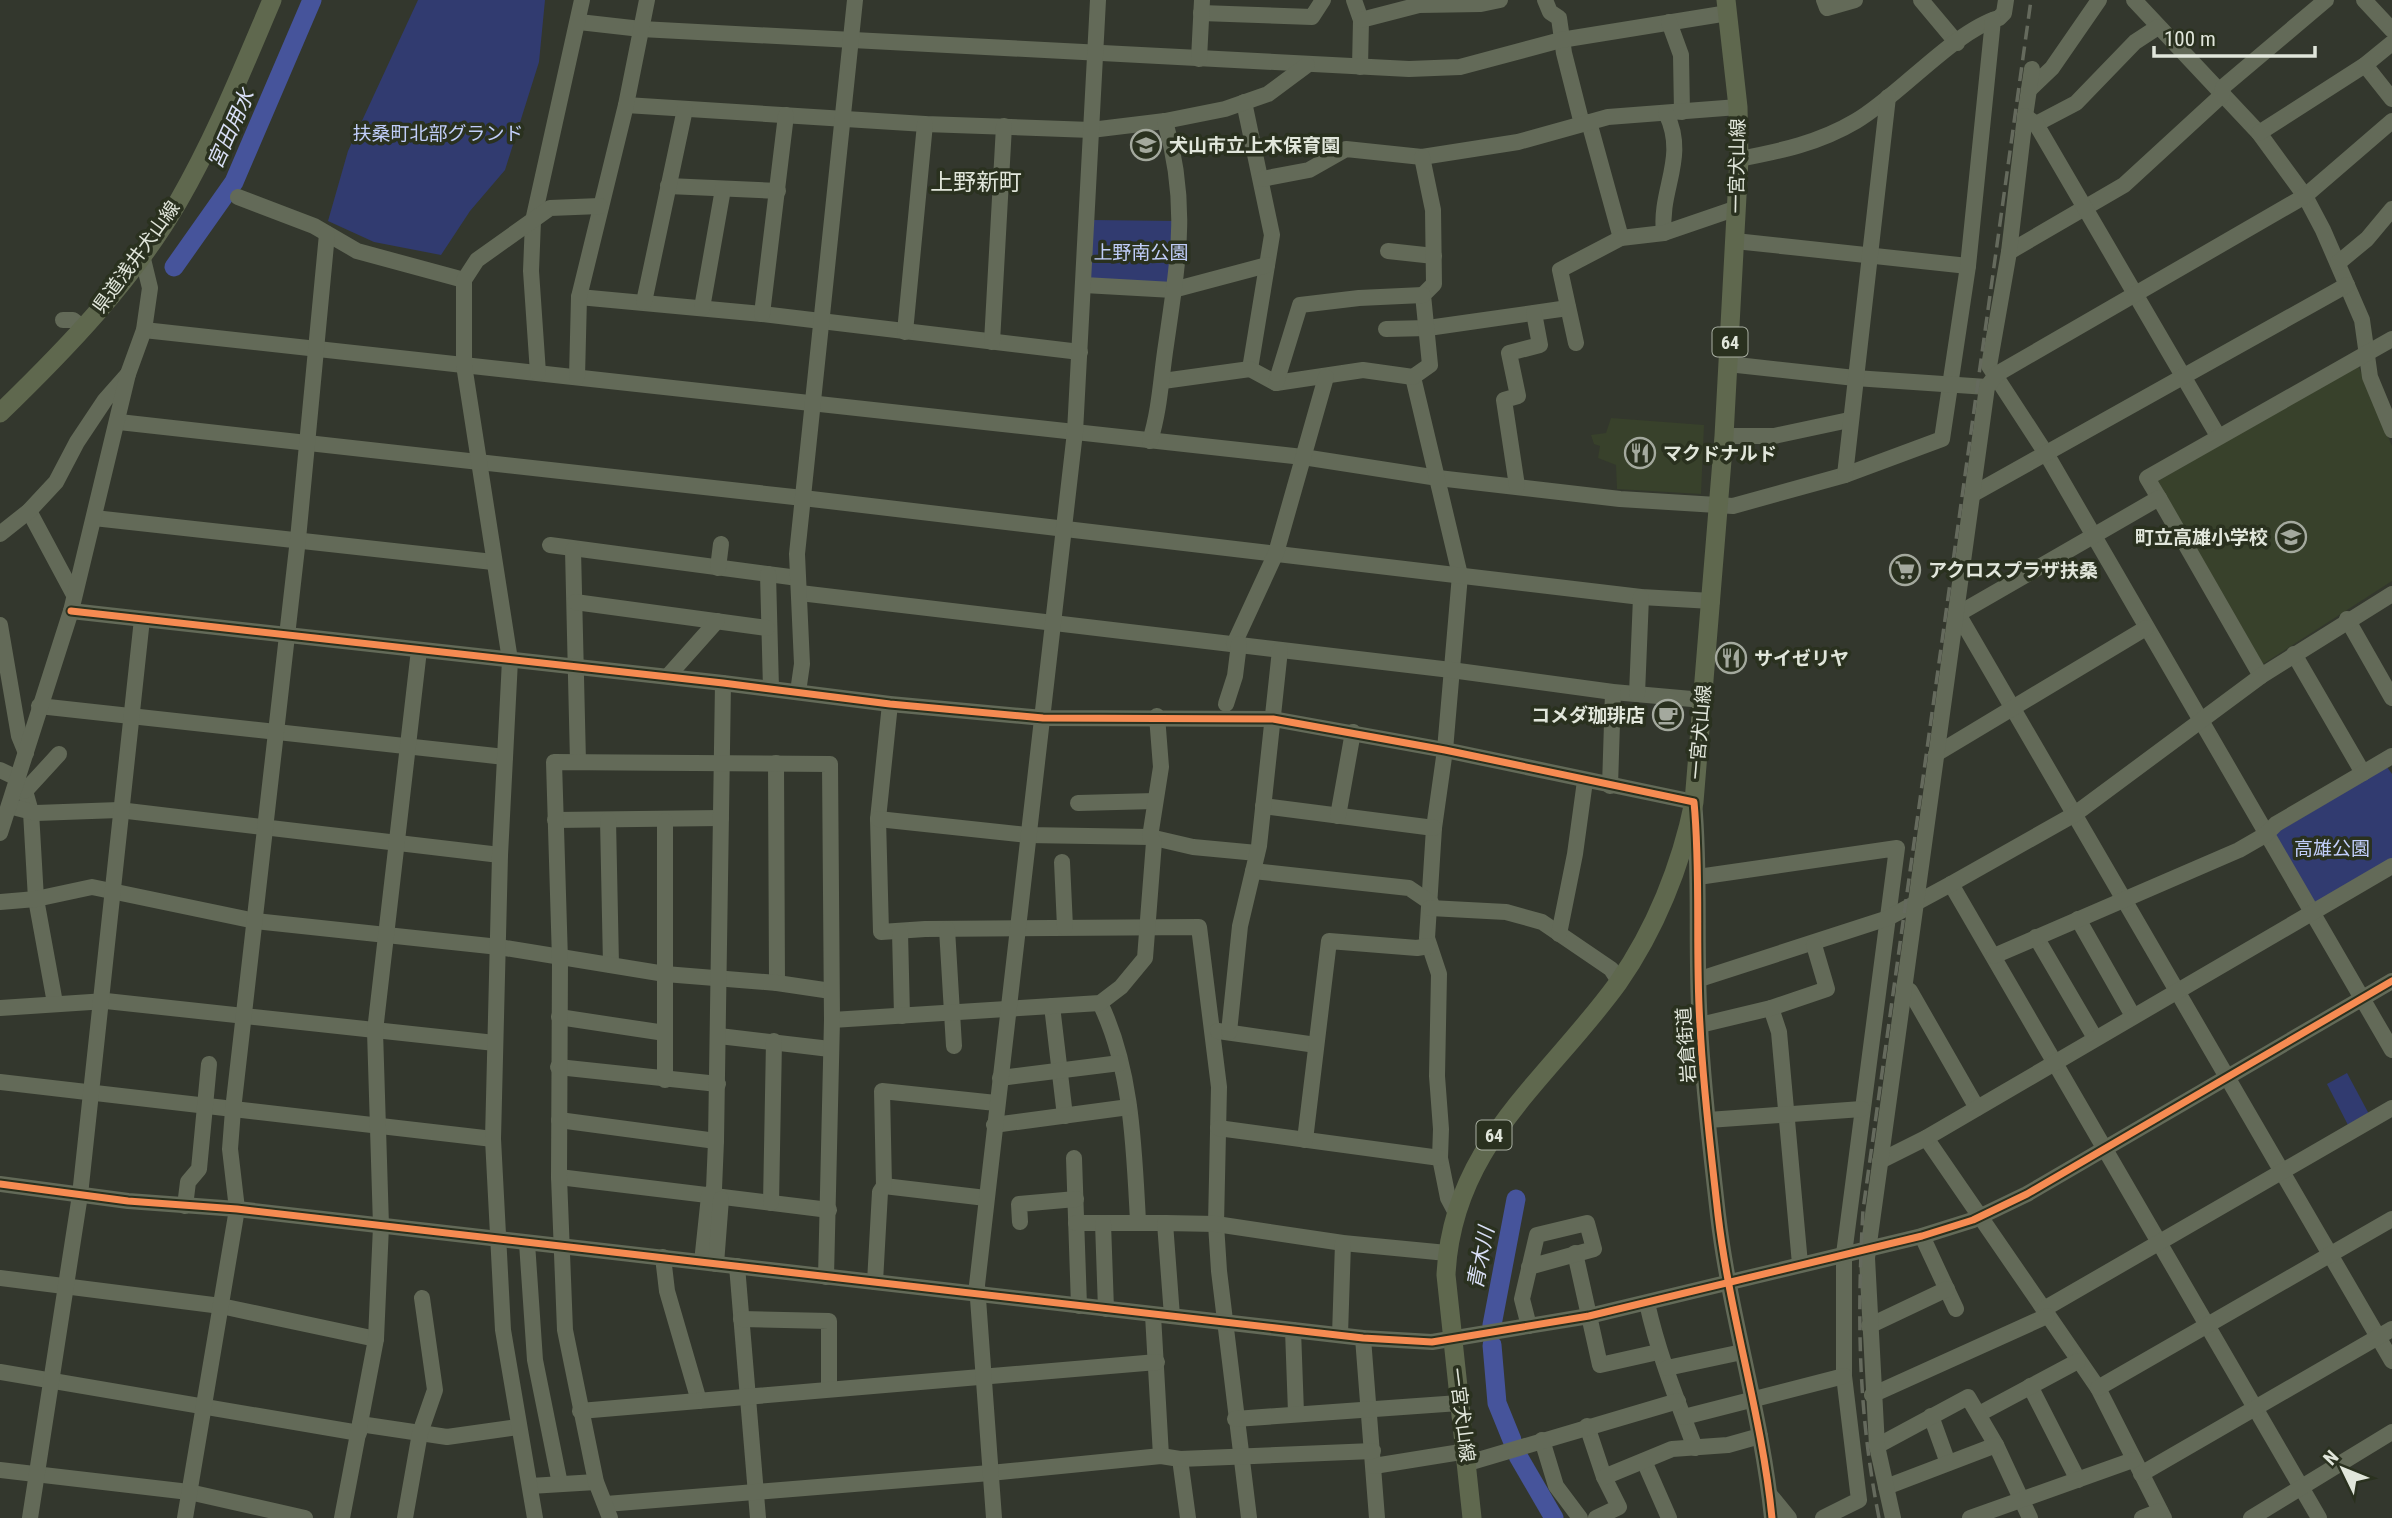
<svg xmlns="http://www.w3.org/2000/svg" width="2392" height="1518" font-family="'Roboto Condensed','Noto Sans JP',sans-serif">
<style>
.built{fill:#38412b}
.green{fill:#313b70}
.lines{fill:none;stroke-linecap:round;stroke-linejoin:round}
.river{stroke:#46549b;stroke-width:19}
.minor{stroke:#636a58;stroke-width:16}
.major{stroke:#5f684e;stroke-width:19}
.rail{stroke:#656a5d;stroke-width:3.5;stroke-dasharray:14 7;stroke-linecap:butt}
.cycleway-casing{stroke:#2a311f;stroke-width:11}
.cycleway{stroke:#f68b52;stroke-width:7}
.labels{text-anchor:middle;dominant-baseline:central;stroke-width:7;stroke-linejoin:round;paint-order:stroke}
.shield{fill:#2a311f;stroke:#aab0a3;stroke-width:2}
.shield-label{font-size:18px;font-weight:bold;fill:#e1e6db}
.park-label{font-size:19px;fill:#c1cefa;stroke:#2a311f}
.poi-label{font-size:19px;font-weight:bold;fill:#e1e6db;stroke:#2a311f;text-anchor:start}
.street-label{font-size:19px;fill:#e1e6db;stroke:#2a311f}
.water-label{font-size:21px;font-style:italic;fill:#d9dff6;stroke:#2a311f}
.quarter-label{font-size:23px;fill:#e1e6db;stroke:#2a311f}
</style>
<rect width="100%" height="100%" fill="#33372d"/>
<g class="built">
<polygon points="2358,365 2392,446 2392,581 2263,664 2158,481"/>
<polygon points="1611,418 1704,425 1701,494 1617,489 1616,465 1598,458 1600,446 1594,444 1591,435 1606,433"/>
</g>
<g class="green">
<polygon points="418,0 545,0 539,62 505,170 470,211 441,255 374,242 328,221 348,151"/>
<polygon points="1090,220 1180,221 1167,284 1090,279"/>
<polygon points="2387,767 2392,774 2392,861 2317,906 2274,834"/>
<polygon points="2347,1073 2370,1116 2349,1127 2327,1084"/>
</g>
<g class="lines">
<g class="river">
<polyline points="174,267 234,182 312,0"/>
<polyline points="1492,1325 1516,1199"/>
<polyline points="1492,1345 1497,1403 1512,1440"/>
<polyline points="1518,1456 1554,1518"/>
</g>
<g class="minor">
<polyline points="1354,0 1361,20 1360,67"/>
<polyline points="1545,0 1550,12 1559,18 1564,53 1582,124"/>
<polyline points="1824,0 1827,8 1855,0"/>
<polyline points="1921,0 1957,43"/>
<polyline points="2134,0 2259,133 2305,196 2323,230 2362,320 2370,377 2392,430"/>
<polyline points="2364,0 2392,30"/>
<polyline points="1201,13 1312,17 1323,0"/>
<polyline points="1361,20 1419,5 1481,4 1500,0"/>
<polyline points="579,22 641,29 1409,69 1460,67 1561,40 1728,13"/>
<polyline points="1669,22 1681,55 1682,112"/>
<polyline points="1199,59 1202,0"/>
<polyline points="2365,65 2392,99"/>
<polyline points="2029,90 2052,68 2099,0"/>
<polyline points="1244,102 1272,235 1250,369"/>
<polyline points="626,105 925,124 1091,130 1165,121 1225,109 1268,94 1307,65"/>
<polyline points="2025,116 2032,69"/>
<polyline points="1589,122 1621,238"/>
<polyline points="2036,124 2076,103 2135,42 2158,27"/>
<polyline points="2259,133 2365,65 2392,43"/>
<path d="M1739,159C1781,151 1819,143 1856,121C1899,96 1954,31 1999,18L2004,13L2006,0"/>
<polyline points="1262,179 1309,170 1346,149 1422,157 1518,142 1608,117 1738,107"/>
<polyline points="668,186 778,191"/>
<polyline points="238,197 314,226 357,251 464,280"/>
<path d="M1664,233C1659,189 1688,158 1666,113"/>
<polyline points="1735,241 1968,266"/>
<polyline points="1388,251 1434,256"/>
<polyline points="2009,252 2124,185 2222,95 2223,87 2326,0"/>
<polyline points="2338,263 2367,239 2392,209"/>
<polyline points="1084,285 1173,290 1267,265"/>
<polyline points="579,297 762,314 1080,352"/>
<polyline points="644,302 685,109"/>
<polyline points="702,308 723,189"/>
<polyline points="762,314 786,115"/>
<polyline points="63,320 73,320 83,328"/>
<polyline points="1386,329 1428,328 1568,308"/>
<polyline points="144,330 1303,457 1438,478 1620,499 1733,506 1845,475 1942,439 1968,266 1993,20"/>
<polyline points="905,332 925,124"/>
<polyline points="992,342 1004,126"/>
<polyline points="1576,343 1560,270 1621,238 1664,233 1737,208"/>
<polyline points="1728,364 1855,378 1987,387"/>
<polyline points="538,373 531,271 533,221 582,0"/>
<polyline points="577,377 579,297 626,105 647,0"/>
<polyline points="1413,377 1460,575 1445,750 1434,828 1427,938 1439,974 1437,1076 1441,1129 1440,1158 1448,1198 1456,1213"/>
<polyline points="1163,381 1250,369 1276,383 1363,370 1413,377 1430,365 1423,295 1434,284 1433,210 1422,157"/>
<polyline points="1276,383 1300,305 1359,298 1423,295"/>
<polyline points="119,422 803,498 1641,597 1712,601"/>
<polyline points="1724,436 1774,436 1849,420"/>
<polyline points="2218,436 2036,124 2025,116 2009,252 1989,366 2047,455 2392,1050"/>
<path d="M1150,441C1160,409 1161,377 1166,345C1178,261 1189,205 1165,121"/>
<polyline points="1845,475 1888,97"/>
<polyline points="1517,486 1504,400 1518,396 1509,353 1540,345 1534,313"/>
<polyline points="1975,493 2347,285"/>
<polyline points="2159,498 2147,478 2392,339"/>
<polyline points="29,511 74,595"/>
<polyline points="94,518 493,562"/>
<polyline points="0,534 29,511 56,482 77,442 105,400 128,374"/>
<polyline points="550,545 798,578"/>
<polyline points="573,550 578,762"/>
<polyline points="718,568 721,544"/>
<polyline points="768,574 771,689"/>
<polyline points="800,593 1451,670 1613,692 1703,700"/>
<polyline points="575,602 767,628"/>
<path d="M71,611L723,683L890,704L1043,718L1273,719L1445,750L1694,802C1701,876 1695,951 1700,1025C1703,1088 1711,1152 1718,1215C1730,1317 1762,1416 1772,1518"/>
<polyline points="1958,614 2392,1361"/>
<polyline points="1958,614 2159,498 2261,676"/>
<polyline points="2347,619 2392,698"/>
<polyline points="0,625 19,736 26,753"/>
<polyline points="1234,644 1276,553 1326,377"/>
<polyline points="2294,654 2363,773"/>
<polyline points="668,676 717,621"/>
<polyline points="798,692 802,664 797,554 855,0"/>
<polyline points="1637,694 1641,597"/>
<polyline points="890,704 878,819 881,932 925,929 1199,927 1219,1087 1216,1224 1219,1271 1249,1518"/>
<polyline points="1226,704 1235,676 1239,644"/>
<polyline points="39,706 505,757"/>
<polyline points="1936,754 2146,628"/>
<polyline points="776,763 777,983"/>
<polyline points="0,770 17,778 25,791 31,812 36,899 55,1003"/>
<polyline points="1610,786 1613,692"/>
<polyline points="25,791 59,754"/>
<polyline points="1078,803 1155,801"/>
<polyline points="9,806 36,813 119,810 500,855"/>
<polyline points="1263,806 1434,828"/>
<polyline points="1338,816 1353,732"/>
<polyline points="878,819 1027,835 1150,837 1193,847 1257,853"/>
<polyline points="555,820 721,818"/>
<polyline points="608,820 611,965"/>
<polyline points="0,833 71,611 128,374 144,330 150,288 142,255"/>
<polyline points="1062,862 1065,927"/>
<polyline points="1253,871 1409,888 1431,903"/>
<polyline points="1698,877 1897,848 1844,1254 1844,1376 1859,1500 1823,1518"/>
<polyline points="1951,884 2319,1518"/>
<polyline points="0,902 36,899 92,887 255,921 499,947 665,974 777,983 831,991"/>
<polyline points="1430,908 1506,912 1542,922 1611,969 1619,981"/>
<polyline points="2078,919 2133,1016"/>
<polyline points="947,929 954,1046"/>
<polyline points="900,932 902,1016"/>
<polyline points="1559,934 1575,854 1585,781"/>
<polyline points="2036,937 2095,1038"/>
<polyline points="1994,956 2239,850 2265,835 2276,824 2392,756"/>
<polyline points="1700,979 1888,918 1951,884 2075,814 2261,676 2392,594"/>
<polyline points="1904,987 1910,991 1977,1108"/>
<path d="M1100,1003C1132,1069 1134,1148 1138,1221"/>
<polyline points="1052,1006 1065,1116"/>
<polyline points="0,1008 106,1001 495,1043"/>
<polyline points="1771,1008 1779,1032 1800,1264"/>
<polyline points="559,1017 665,1033"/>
<polyline points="832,1020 1100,1003 1121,987 1145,958 1154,842 1150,837 1161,767 1157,716"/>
<polyline points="1700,1025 1771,1008 1827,989 1814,945"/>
<polyline points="1218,1031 1316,1045"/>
<polyline points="1229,1032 1240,926 1259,846 1280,650"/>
<polyline points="719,1036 830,1049"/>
<polyline points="558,1067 718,1084"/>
<polyline points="1000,1078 1120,1063"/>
<polyline points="665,1080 665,821"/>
<polyline points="0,1082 493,1139"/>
<polyline points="559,1120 716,1141"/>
<polyline points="1708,1120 1862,1109"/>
<polyline points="994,1125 1129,1107"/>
<polyline points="1218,1128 1440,1158"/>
<polyline points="1926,1138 2098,1388 2164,1518"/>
<polyline points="1305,1140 1329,941 1417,948 1429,946"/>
<polyline points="1074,1158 1079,1306"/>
<polyline points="1880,1161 1926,1138 2392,866"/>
<polyline points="559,1177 829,1210"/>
<polyline points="0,1184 128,1201 237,1209 1363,1338 1432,1342 1589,1316 1922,1236 1973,1220 2027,1194 2392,981"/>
<polyline points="884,1186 986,1198"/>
<polyline points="771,1203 774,1041"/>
<polyline points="185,1206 188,1182 199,1169 209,1064"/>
<polyline points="1020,1222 1019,1204 1076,1199"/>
<polyline points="1076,1223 1165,1223"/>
<polyline points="1103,1223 1106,1309"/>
<polyline points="1922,1236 1956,1309"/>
<polyline points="527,1243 535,1360 560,1484"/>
<polyline points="1575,1253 1600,1365 1658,1352"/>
<polyline points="663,1257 667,1291 699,1401"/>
<polyline points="702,1262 709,1196 714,1189 716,1141 723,683"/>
<polyline points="716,1264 721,1199"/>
<polyline points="737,1266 758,1518"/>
<polyline points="0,1278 221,1306 376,1339"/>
<polyline points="875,1282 880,1192 884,1186 882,1091 996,1103"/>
<path d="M1647,1303C1658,1353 1677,1400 1695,1448"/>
<polyline points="2044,1309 2392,1108"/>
<polyline points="1153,1315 1161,1456"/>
<polyline points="1172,1316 1165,1223 1216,1224 1343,1243 1447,1253"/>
<polyline points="741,1319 829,1321 829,1389"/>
<polyline points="1529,1326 1522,1299 1537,1235 1587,1223 1594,1249 1529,1267"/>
<polyline points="1869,1326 1947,1289"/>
<polyline points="1293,1330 1296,1413"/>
<polyline points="1340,1335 1343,1243"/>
<polyline points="1363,1338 1377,1518"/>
<polyline points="1667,1368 1742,1352"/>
<polyline points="0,1372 359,1433"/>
<polyline points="2030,1386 2078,1480"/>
<polyline points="2098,1388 2392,1219"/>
<polyline points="1872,1395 2047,1316"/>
<polyline points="580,1411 1157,1362"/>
<polyline points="1979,1414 2078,1361"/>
<polyline points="1931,1416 1948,1463"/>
<polyline points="1684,1417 1844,1376"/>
<polyline points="1235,1419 1459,1403"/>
<polyline points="360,1424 447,1437 518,1427"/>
<polyline points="1587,1426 1604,1477 1619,1507 1596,1518"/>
<polyline points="1542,1440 1556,1486 1580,1518"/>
<polyline points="1877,1446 1968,1397 1996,1445 2030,1518"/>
<polyline points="1180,1459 1188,1518"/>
<polyline points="1644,1461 1669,1518"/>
<polyline points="1468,1463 1678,1401"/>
<polyline points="1374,1466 1467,1451"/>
<polyline points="0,1470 189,1492 305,1518"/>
<polyline points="2141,1474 2392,1329"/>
<polyline points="1604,1477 1672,1449 1728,1445 1760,1436"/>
<polyline points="530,1486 596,1482"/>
<polyline points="1886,1487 1996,1445"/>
<polyline points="1770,1495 1789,1518"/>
<polyline points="606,1504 990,1473 1161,1456 1180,1459 1373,1451"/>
<polyline points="30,1518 80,1195 142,619"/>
<polyline points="185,1518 237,1209 230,1149 233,1110 298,539 327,234"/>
<polyline points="342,1518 376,1339 381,1226 375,1031 419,650"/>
<polyline points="405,1518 420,1433 435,1390 422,1298"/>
<polyline points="535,1518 503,1330 493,1139 500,855 510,660 464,365 464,280 477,260 550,208 600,206"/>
<polyline points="610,1518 596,1482 565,1330 559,1177 560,960 554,762 830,764 832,1020 826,1277"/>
<polyline points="994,1518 977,1285 1075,432 1098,0"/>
<polyline points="1893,1518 1877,1446 1867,1258 1987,387 1997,374 2305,196 2392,121"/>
<polyline points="1970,1518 2133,1460"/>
<polyline points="2142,1518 2160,1511"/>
<polyline points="2251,1518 2392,1432"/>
</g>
<g class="major">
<path d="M0,413C65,350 132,281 178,202C215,138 243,68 272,0"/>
<path d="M1472,1518L1446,1275C1452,1145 1547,1081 1618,983C1655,930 1681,866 1694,802L1724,436L1739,159L1738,107L1726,0"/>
</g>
<path class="rail" d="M1879,1518C1858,1412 1857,1318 1863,1210L2031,0"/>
<g class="cycleway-casing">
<g id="cycleway">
<path d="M71,611L723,683L890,704L1043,718L1273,719L1445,750L1694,802C1701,876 1695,951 1700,1025C1703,1088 1711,1152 1718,1215C1730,1317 1762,1416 1772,1518"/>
<polyline points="0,1184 128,1201 237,1209 1363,1338 1432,1342 1589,1316 1922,1236 1973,1220 2027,1194 2392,981"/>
</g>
</g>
<use href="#cycleway" class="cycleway"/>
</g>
<defs>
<g id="school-ring" transform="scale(1.575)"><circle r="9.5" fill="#2a311f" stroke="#a4a99e" stroke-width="1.5"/><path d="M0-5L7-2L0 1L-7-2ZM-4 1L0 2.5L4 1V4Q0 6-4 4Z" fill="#a4a99e"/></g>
<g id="restaurant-ring" transform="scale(1.575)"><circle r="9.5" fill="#2a311f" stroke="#a4a99e" stroke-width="1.5"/><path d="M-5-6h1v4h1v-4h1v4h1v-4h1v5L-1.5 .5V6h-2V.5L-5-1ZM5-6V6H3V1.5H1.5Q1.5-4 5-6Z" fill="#a4a99e"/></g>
<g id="supermarket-ring" transform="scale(1.575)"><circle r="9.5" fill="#2a311f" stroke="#a4a99e" stroke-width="1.5"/><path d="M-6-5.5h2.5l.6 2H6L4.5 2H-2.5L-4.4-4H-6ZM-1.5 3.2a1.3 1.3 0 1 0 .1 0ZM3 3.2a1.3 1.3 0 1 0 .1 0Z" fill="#a4a99e"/></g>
<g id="cafe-ring" transform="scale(1.575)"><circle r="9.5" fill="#2a311f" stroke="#a4a99e" stroke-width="1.5"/><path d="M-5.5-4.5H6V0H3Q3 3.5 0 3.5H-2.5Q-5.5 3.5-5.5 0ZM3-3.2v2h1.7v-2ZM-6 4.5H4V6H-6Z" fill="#a4a99e"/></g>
</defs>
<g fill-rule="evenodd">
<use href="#school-ring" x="1146" y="145"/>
<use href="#restaurant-ring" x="1640" y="453"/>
<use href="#school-ring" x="2291" y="537"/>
<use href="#supermarket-ring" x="1905" y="570"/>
<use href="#restaurant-ring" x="1731" y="658"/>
<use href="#cafe-ring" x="1668" y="715"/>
</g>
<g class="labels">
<g class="shield">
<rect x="1712.5" y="327.5" width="35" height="29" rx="5"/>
<rect x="1476.5" y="1120.5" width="35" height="29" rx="5"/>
</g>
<g class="shield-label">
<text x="1730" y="342">64</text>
<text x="1494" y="1135">64</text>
</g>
<g class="park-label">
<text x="438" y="133">扶桑町北部グランド</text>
<text x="1141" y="252">上野南公園</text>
<text x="2332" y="848">高雄公園</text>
</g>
<g class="poi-label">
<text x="1169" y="145">犬山市立上木保育園</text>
<text x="1663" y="453">マクドナルド</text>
<text x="2268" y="537" text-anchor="end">町立高雄小学校</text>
<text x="1928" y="570">アクロスプラザ扶桑</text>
<text x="1754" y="658">サイゼリヤ</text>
<text x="1645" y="715" text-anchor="end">コメダ珈琲店</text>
</g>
<g class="street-label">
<text transform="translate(1737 166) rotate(-89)">一宮犬山線</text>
<text transform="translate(136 257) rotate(-54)">県道浅井犬山線</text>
<text transform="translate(1700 732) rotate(-85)">一宮犬山線</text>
<text transform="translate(1686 1045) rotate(-94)">岩倉街道</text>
<text transform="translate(1462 1415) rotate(83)">一宮犬山線</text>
</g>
<g class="water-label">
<text transform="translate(231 129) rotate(-66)">宮田用水</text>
<text transform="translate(1481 1258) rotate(-79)">青木川</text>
</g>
<g class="quarter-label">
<text x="976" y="182">上野新町</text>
</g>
</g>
<g transform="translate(2343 1469) rotate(313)" stroke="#2a311f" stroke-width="5" paint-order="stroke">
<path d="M0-5L12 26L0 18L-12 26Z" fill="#e1e6db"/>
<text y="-10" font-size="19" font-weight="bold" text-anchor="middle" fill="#e1e6db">N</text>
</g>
<path d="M2154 46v10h161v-10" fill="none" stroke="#e1e6db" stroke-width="3.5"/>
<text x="2164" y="46" font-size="21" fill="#e1e6db" stroke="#2a311f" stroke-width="5" paint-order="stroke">100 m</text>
</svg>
